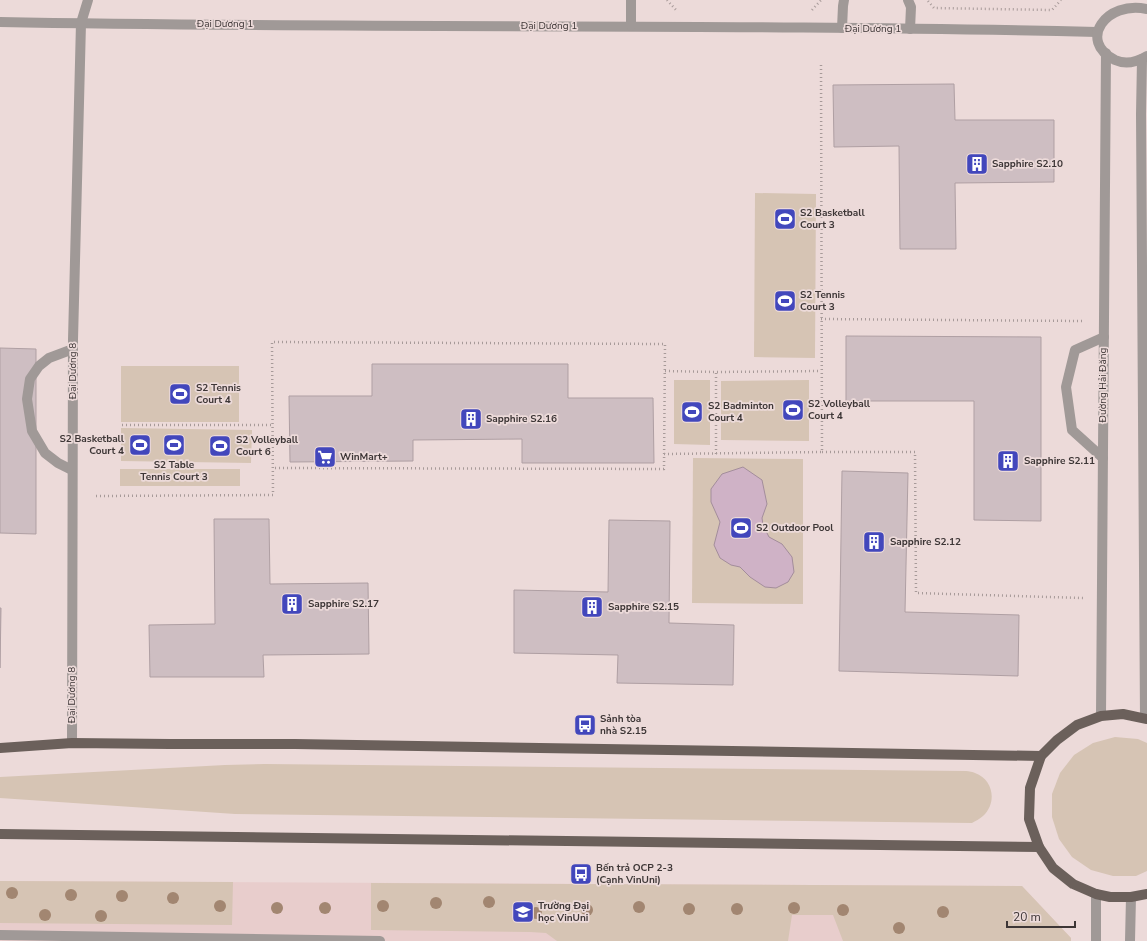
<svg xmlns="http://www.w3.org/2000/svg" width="1147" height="941" font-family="'Nunito Sans',sans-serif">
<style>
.built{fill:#e8cdcc}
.green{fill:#d6c4b4}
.water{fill:#cfb2c6;stroke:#a38d9b}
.building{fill:#cebec2;stroke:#af9fa3}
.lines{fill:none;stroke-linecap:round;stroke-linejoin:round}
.path{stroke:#a79a99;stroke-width:2.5;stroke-dasharray:1 3;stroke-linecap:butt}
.minor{stroke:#a09997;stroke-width:10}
.major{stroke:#6b605b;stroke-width:10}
.tree{fill:#a28671}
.labels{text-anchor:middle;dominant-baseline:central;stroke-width:3.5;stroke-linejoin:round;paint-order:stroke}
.street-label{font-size:10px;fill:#3d3636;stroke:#ecdad9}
.poi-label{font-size:10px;font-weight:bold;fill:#3d3636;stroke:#ecdad9;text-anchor:start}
</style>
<rect width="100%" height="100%" fill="#ecdad9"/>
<polygon class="built" points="0,881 1022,886 1071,938 1071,941 0,941"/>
<g class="green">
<polygon points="755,193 816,194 815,358 754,357"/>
<rect x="121" y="366" width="118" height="56"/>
<polygon points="674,380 710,380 710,445 674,444"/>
<polygon points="809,380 809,441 721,440 721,381"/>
<polygon points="121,428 252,430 251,463 121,461"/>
<polygon points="693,458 803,459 803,604 692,603"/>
<rect x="120" y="469" width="120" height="17"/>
<polygon points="1115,737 1138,739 1147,743 1147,871 1136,876 1113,876 1091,870 1072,857 1059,839 1052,817 1052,794 1060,773 1074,755 1093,743"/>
<path d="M265,764L966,771C969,771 973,772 975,773C994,780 997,803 983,816C980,819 975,821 972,823L235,814L0,798V777L225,765Z"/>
<polygon points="0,881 233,882 232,925 0,923"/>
<polygon points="371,883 1022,886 1071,938 1071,941 843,941 833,915 792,915 788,941 557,941 546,933 530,932 371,930"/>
</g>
<polygon class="water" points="743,467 762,480 767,504 762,518 763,525 769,537 782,544 792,557 794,572 788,582 776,588 765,587 750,577 740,567 731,565 720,558 714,545 720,522 711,502 711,489 722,474"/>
<g class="building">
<polygon points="954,84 955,120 1054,120 1054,182 955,183 956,249 900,249 899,146 834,147 833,85"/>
<polygon points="846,336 1041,337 1041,521 974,520 974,401 846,401"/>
<polygon points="0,348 36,349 36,534 0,533"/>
<polygon points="372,364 568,364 568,398 653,398 654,463 522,463 522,439 413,440 413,461 290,462 289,396 372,396"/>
<polygon points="842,471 908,473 905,612 1019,615 1018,676 839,671"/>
<polygon points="214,519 269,519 270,584 368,583 369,654 263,655 264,677 150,677 149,625 215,624"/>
<polygon points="609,520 670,521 669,623 734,625 733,685 617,683 618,655 514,653 514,590 608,592"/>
<polygon points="0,608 1,608 0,668"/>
</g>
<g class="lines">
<g class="path">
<polyline points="667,0 676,10"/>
<polyline points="928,1 934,8 1052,10 1061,0"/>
<polyline points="812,10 821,0"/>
<polyline points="821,319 1082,321"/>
<polyline points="665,371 716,372 821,371"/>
<polyline points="122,425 273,425"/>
<polyline points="822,452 915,452 916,593 1083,598"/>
<polyline points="664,454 822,452 821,64"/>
<polyline points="716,454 716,372"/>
<polyline points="96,496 273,495 272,342 665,344 664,469 273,468"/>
</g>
<g class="minor">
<polyline points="908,0 911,7 910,29"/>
<path d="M0,22C366,29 731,23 1097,32"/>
<polyline points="631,26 631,0"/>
<polyline points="842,28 843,6 844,0"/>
<path d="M1147,56C1137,62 1126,65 1115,60C1077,41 1106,0 1147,9"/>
<polyline points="1142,59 1141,114 1145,718"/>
<polyline points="1103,458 1072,430 1066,387 1075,350 1104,337"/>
<polyline points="72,470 58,463 45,453 32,431 27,399 30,379 39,366 49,358 73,349"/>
<polyline points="1101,716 1106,53"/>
<polyline points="72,743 73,340 81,23 88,0"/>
<polyline points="1096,894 1096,941"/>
<polyline points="0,935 380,941"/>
<polyline points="1130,941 1131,897"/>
</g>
<g class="major">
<polyline points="1147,719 1123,714 1101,716 1077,725 1057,740 1041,756 1030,788 1029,819 1039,847 1053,868 1073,884 1096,894 1110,897 1131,897 1147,894"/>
<polyline points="0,748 72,743 170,744 295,744 1041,756"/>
<polyline points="0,834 1039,847"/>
</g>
</g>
<g class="tree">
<circle cx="12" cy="893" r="6"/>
<circle cx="71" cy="895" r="6"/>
<circle cx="122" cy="896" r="6"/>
<circle cx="173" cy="898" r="6"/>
<circle cx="489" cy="902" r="6"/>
<circle cx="436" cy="903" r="6"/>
<circle cx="220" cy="906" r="6"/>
<circle cx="383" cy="906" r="6"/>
<circle cx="639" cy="907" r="6"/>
<circle cx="277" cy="908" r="6"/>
<circle cx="325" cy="908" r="6"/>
<circle cx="794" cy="908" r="6"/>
<circle cx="689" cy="909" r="6"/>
<circle cx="737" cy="909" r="6"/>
<circle cx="587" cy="910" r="6"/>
<circle cx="843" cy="910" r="6"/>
<circle cx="943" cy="912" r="6"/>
<circle cx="536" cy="913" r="6"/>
<circle cx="45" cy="915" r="6"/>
<circle cx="101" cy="916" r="6"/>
<circle cx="899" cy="928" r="6"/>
</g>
<defs>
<g id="building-square" transform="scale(1.15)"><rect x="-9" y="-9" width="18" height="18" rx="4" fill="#4247bc" stroke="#ecdad9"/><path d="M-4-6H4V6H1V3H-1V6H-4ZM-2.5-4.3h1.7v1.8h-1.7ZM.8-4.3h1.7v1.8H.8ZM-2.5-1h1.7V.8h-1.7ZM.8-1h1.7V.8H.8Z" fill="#fff"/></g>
<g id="stadium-square" transform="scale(1.15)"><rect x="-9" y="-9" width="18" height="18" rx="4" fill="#4247bc" stroke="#ecdad9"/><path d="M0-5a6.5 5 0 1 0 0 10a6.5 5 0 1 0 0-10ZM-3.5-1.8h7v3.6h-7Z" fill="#fff"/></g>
<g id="supermarket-square" transform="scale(1.15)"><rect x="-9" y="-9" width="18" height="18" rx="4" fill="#4247bc" stroke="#ecdad9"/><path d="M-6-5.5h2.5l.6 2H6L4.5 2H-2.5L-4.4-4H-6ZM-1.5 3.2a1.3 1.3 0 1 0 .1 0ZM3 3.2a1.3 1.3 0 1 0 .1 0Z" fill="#fff"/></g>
<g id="bus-square" transform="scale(1.15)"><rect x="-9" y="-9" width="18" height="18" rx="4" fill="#4247bc" stroke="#ecdad9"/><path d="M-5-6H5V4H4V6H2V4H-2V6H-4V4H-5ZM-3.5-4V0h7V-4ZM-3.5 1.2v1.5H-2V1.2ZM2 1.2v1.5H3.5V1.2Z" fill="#fff"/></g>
<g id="university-square" transform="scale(1.15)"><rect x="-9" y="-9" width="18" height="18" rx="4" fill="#4247bc" stroke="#ecdad9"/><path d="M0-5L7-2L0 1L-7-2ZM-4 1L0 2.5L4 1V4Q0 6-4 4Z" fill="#fff"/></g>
</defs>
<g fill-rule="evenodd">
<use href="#building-square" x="977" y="164"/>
<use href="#stadium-square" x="785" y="219"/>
<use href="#stadium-square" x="785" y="301"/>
<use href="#stadium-square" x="180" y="394"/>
<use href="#stadium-square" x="793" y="410"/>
<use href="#stadium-square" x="692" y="412"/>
<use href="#building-square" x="471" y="419"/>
<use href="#stadium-square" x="140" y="445"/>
<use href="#stadium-square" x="174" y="445"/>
<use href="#stadium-square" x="220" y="446"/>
<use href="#supermarket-square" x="325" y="457"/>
<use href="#building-square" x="1008" y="461"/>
<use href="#stadium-square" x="741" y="528"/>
<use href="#building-square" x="874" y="542"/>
<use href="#building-square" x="292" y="604"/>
<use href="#building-square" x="592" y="607"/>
<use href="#bus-square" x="585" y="725"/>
<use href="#bus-square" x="581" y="874"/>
<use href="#university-square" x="523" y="912"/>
</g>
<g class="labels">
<g class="street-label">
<text x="225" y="24">Đại Dương 1</text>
<text x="549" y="26">Đại Dương 1</text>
<text x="873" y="29">Đại Dương 1</text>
<text transform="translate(73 371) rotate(-90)">Đại Dương 8</text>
<text transform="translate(1103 385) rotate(-90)">Đường Hải Đăng</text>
<text transform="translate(72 695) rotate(-90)">Đại Dương 8</text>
</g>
<g class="poi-label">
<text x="992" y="164">Sapphire S2.10</text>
<text x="800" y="213">S2 Basketball<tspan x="800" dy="12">Court 3</tspan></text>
<text x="800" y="295">S2 Tennis<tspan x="800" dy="12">Court 3</tspan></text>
<text x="196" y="388">S2 Tennis<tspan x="196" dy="12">Court 4</tspan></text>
<text x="808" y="404">S2 Volleyball<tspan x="808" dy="12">Court 4</tspan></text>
<text x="708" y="406">S2 Badminton<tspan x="708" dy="12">Court 4</tspan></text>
<text x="486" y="419">Sapphire S2.16</text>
<text x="124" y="439" text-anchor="end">S2 Basketball<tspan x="124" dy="12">Court 4</tspan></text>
<text x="236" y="440">S2 Volleyball<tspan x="236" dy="12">Court 6</tspan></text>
<text x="340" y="457">WinMart+</text>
<text x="1024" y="461">Sapphire S2.11</text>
<text x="174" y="465" text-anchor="middle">S2 Table<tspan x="174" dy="12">Tennis Court 3</tspan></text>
<text x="756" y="528">S2 Outdoor Pool</text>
<text x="890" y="542">Sapphire S2.12</text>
<text x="308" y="604">Sapphire S2.17</text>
<text x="608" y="607">Sapphire S2.15</text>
<text x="600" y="719">Sảnh tòa<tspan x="600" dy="12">nhà S2.15</tspan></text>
<text x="596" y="868">Bến trả OCP 2-3<tspan x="596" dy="12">(Cạnh VinUni)</tspan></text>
<text x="538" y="906">Trường Đại<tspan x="538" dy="12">học VinUni</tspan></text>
</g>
</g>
<path d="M1007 921v6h68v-6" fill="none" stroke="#3d3636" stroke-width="2"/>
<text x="1013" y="921" font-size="12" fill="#3d3636" stroke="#ecdad9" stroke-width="3" paint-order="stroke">20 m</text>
</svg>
